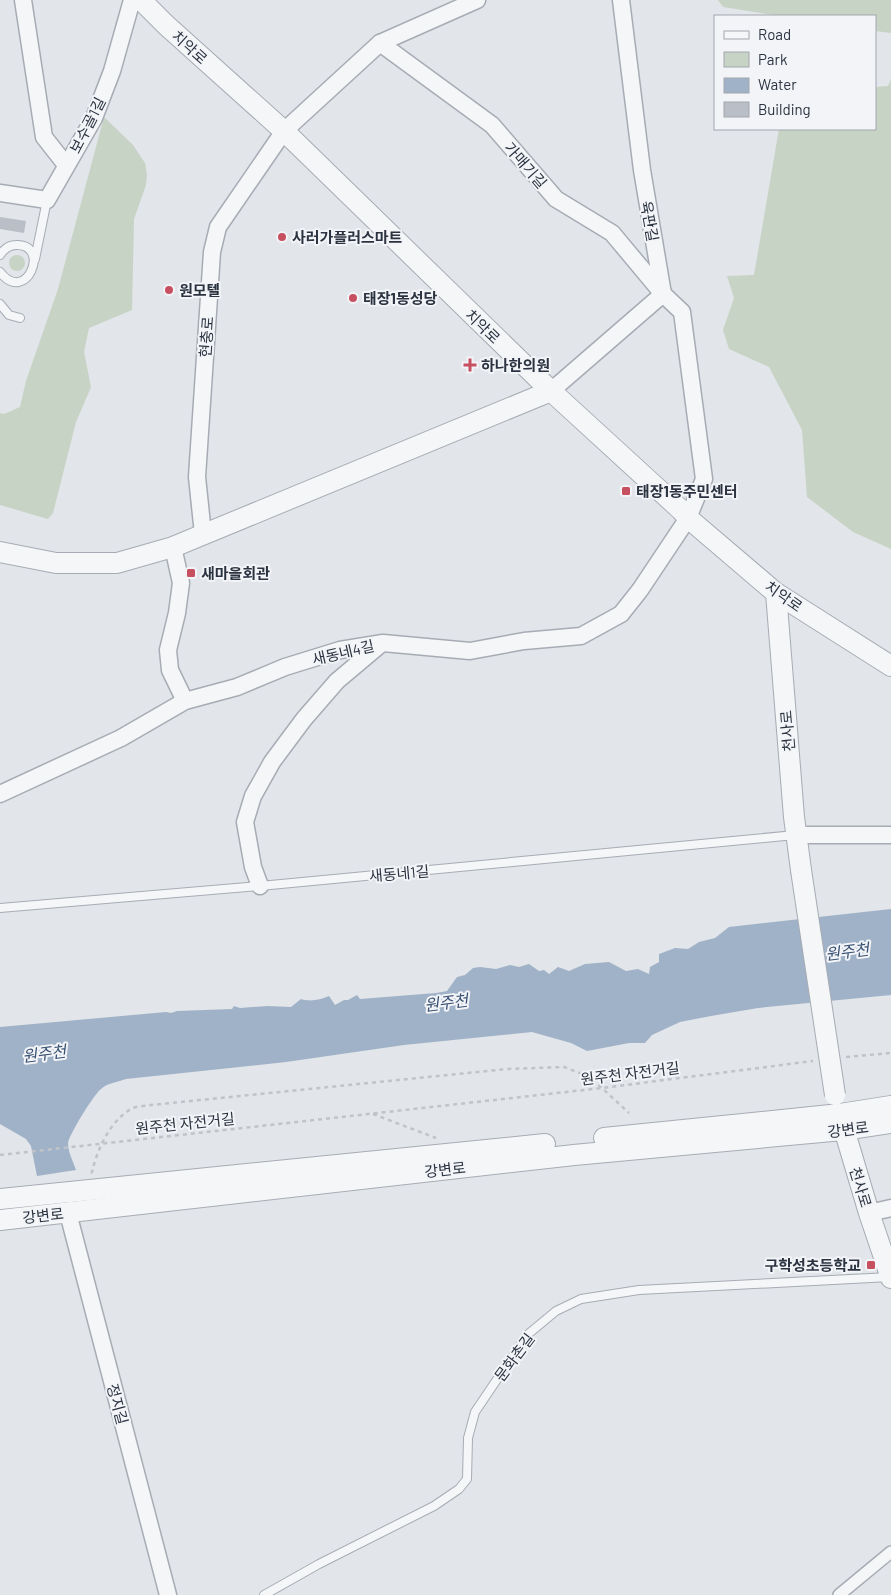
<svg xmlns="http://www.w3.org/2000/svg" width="891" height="1595" font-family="Barlow,'Noto Sans KR',sans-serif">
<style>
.green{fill:#c7d3c4}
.water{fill:#a0b2c7}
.building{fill:#babec6}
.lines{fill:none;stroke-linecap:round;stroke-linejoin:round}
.service-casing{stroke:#a7acb4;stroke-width:10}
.pedestrian-casing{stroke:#a7acb4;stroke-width:14}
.minor-casing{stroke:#a7acb4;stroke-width:19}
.tertiary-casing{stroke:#a7acb4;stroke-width:22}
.path{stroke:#c0c3c8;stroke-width:2.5;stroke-dasharray:4 4;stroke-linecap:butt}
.service{stroke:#f5f6f8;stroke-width:8}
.pedestrian{stroke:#f5f6f8;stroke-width:11}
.minor{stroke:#f5f6f8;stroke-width:16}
.tertiary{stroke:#f5f6f8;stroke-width:20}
.tertiary-bridge-casing{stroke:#a7acb4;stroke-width:22;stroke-linecap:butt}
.tertiary-bridge{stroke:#f5f6f8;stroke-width:20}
.poi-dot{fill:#c6505f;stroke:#f2f4f7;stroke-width:2}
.labels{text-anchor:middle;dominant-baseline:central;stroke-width:4;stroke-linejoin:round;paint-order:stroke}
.street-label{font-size:15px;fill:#2b3341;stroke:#f2f4f7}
.poi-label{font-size:15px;font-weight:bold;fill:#2b3341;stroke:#f2f4f7;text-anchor:start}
.water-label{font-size:16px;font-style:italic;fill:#385072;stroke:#f2f4f7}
</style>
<rect width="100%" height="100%" fill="#e2e5ea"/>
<g class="green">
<polygon points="718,0 891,0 891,33 875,31 875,16 780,16 723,7"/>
<polygon points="891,79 891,549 853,532 807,497 802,430 769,367 729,349 723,330 734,298 727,276 754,275 779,129 875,129 875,87 888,86"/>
<polygon points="104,117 133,145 145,163 147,175 146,185 134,219 132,310 89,328 84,352 91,387 76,422 53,513 48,519 0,505 0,413 4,414 20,407 26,381 58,289"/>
<circle cx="17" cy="263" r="8"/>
</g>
<path class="water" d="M891,909V995L758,1008L711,1016L680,1022L652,1035L645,1043H629L587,1051L571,1043L532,1032L404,1045L286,1062L126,1079C118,1082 107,1083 101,1089C94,1094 69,1135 68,1143C68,1152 73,1161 76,1170L37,1176L31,1146L26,1139L0,1124V1027L166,1012L171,1013L177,1011L232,1009L234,1006L240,1008L268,1006L291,1007L301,999C310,1002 320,1000 329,996L335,1005L344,1000H348L357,995L360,999L436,993L447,991L457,977L465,975L473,968L480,967L496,969L510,965L519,967L529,964L539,971L544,970L549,974L558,967L569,971L585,964L609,962L626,971L638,969L649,974L650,967L659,962V954L675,948L688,949L699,942L715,938L729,927Z"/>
<polygon class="building" points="0,217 26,221 24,233 0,229"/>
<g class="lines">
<g class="service-casing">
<g id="service">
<path d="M0,255C4,249 9,245 16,245C52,244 26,306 0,272"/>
<polyline points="35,259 47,200"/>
<polyline points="0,304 9,315 20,318"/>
<polyline points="0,908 260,886 795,835"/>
<polyline points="264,1595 319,1564 434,1506 459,1489 467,1479 468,1438 475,1412 527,1335 556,1311 581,1299 639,1290 890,1277"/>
</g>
</g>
<g class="pedestrian-casing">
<polyline id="pedestrian" points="839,1595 891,1552"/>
</g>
<g class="minor-casing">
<g id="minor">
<polyline points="23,0 44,137 66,165"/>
<polyline points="0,193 47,200 94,118 112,71 132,0"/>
<polyline points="551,391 663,294 642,170 621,0"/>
<polyline points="203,534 197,477 212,252 218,227 284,131 380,43 477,0"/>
<polyline points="173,547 181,583 177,613 168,650 170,670 185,701"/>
<polyline points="0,794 121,738 185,701 237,687 285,667 340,650 383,643 470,651 524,641 581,636 621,614 640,590 688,518 704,479 682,312 663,294 612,233 556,199 492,125 380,43"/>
<polyline points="797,835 891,835"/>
<polyline points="260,886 253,867 245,822 253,796 272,762 304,719 337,681 381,644"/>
<polyline points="68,1213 168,1595"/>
<polyline points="869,1213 891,1208"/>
</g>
</g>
<g class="tertiary-casing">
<g id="tertiary">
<polyline points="141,0 166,25 284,131 551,391 681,510 688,518 776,593 891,666"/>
<polyline points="0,552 56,563 117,563 173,547 551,391"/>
<polyline points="776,593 794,817 801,870"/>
<polyline points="841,1119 869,1213 891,1278"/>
<polyline points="604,1138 840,1114 891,1106"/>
<polyline points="0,1199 545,1144"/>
<polyline points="0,1220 574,1155 843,1130 891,1123"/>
</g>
</g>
<g class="path">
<polyline points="846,1057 891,1053"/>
<polyline points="373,1114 436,1138"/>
<polyline points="0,1155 602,1088 813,1061"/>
<path d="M91,1173L92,1172C97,1150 110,1121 131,1109C136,1106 145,1106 151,1105L507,1069L564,1067L590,1077L629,1113"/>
</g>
<use href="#service" class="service"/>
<use href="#pedestrian" class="pedestrian"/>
<use href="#minor" class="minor"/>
<use href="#tertiary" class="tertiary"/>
<g class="tertiary-bridge-casing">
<polyline id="tertiary-bridge" points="801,870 835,1095"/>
</g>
<use href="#tertiary-bridge" class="tertiary-bridge"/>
</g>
<g class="poi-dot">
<circle cx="282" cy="237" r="5"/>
<circle cx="169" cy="290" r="5"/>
<circle cx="353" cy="298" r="5"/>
<path d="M467.5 357.5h5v5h5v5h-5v5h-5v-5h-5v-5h5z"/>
<rect x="621" y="486" width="10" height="10" rx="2.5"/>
<rect x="186" y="568" width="10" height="10" rx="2.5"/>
<rect x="866" y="1260" width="10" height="10" rx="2.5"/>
</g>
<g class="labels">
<g class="street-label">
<text transform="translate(190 47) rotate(42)">치악로</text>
<text transform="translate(87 125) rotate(-63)">보수골1길</text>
<text transform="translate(526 165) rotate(49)">가매기길</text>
<text transform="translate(650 221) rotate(80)">육판길</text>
<text transform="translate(483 326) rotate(44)">치악로</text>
<text transform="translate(206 337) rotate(-86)">현충로</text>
<text transform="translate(784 596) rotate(35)">치악로</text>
<text transform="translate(343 652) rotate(-13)">새동네4길</text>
<text transform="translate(787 731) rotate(-95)">천사로</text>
<text transform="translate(399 873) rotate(-5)">새동네1길</text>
<text transform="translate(630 1073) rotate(-7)">원주천 자전거길</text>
<text transform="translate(185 1123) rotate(-6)">원주천 자전거길</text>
<text transform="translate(848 1129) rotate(-7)">강변로</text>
<text transform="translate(445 1169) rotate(-6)">강변로</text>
<text transform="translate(861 1187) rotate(73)">천사로</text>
<text transform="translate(43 1215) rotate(-6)">강변로</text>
<text transform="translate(514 1357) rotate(-53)">문화촌길</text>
<text transform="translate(118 1404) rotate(75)">정지길</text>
</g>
<g class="poi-label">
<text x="292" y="237">사러가플러스마트</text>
<text x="179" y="290">원모텔</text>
<text x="363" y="298">태장1동성당</text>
<text x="481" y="365">하나한의원</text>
<text x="636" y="491">태장1동주민센터</text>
<text x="201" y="573">새마을회관</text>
<text x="861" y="1265" text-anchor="end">구학성초등학교</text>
</g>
<g class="water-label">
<text transform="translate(847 951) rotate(-7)">원주천</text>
<text transform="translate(446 1002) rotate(-7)">원주천</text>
<text transform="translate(44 1053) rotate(-7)">원주천</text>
</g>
</g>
<rect x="714" y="15" width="162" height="115" fill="#f2f4f7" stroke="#a2a7ae"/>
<rect x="724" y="31" width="25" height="8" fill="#f5f6f8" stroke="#a2a7ae"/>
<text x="758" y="40" font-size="15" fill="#2b3341">Road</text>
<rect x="724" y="52" width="25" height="15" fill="#c7d3c4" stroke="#a2a7ae"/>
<text x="758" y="65" font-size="15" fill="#2b3341">Park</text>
<rect x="724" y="78" width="25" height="15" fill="#a0b2c7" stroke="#a2a7ae"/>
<text x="758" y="90" font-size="15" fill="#2b3341">Water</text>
<rect x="724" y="102" width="25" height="15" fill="#babec6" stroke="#a2a7ae"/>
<text x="758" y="115" font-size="15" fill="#2b3341">Building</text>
</svg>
